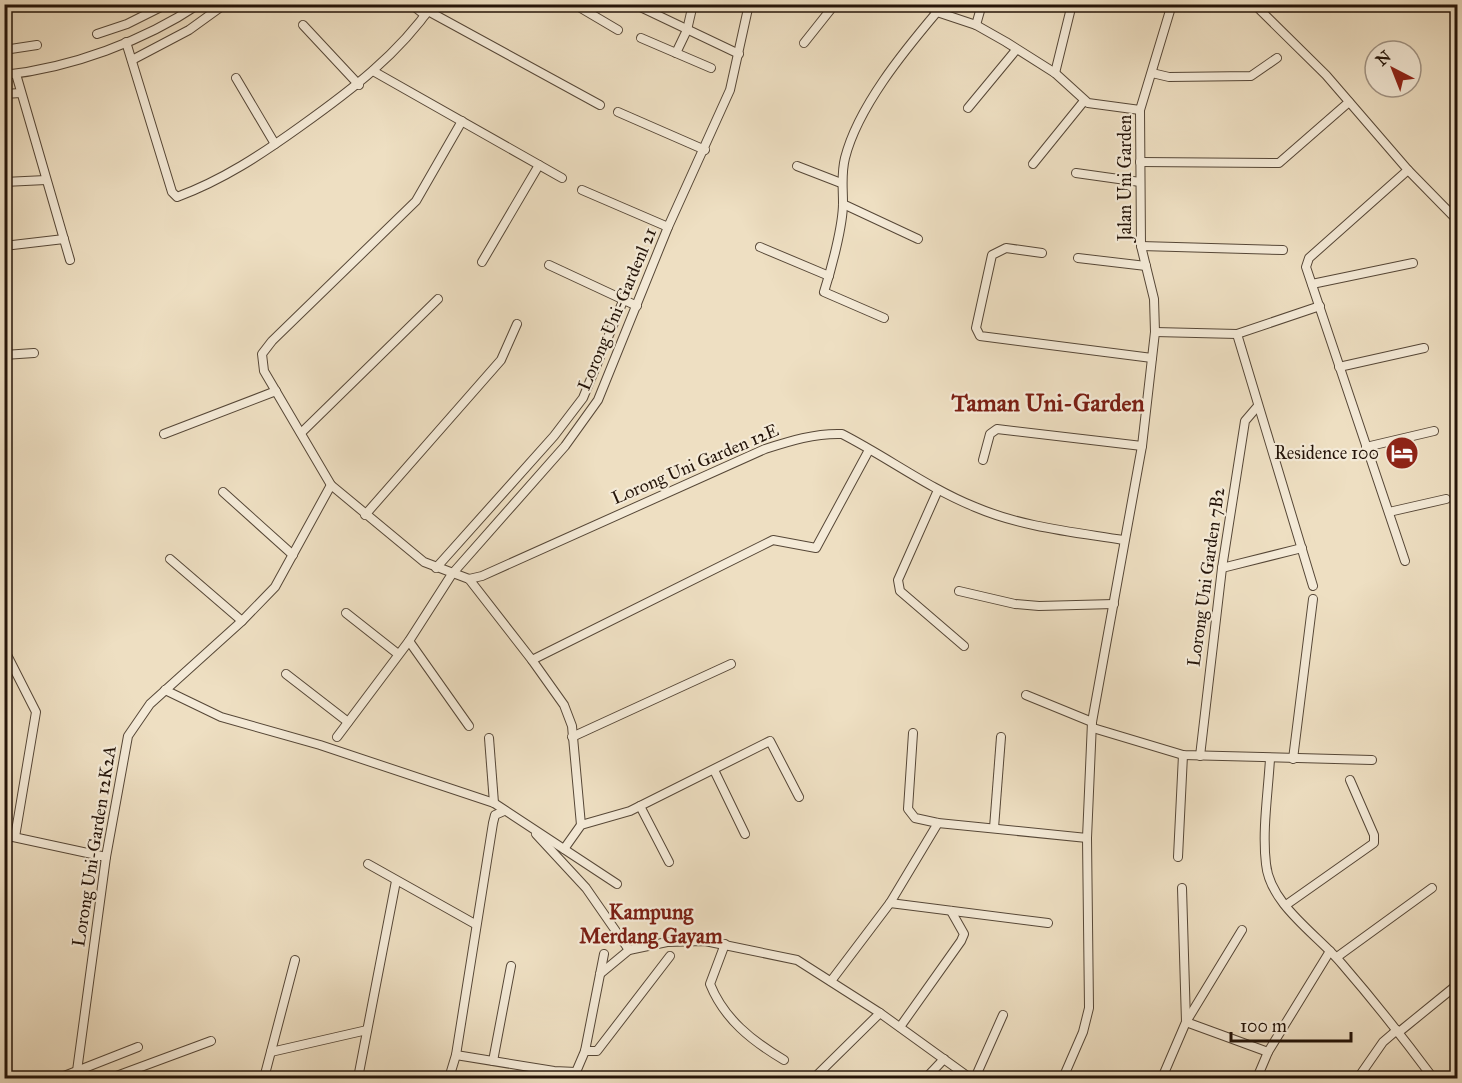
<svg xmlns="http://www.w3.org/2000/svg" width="1462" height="1083" font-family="'IM FELL Great Primer',serif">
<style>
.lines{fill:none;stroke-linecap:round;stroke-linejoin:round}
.minor-casing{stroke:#564737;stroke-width:10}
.minor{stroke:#f4ead7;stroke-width:8}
.labels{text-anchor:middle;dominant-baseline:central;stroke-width:4.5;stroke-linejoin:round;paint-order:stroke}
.street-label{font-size:18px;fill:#241409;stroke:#f4ead7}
.poi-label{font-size:18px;fill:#241409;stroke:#f4ead7;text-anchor:end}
.quarter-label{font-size:21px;font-weight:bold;fill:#7a1f14;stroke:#f4ead7}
.district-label{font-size:24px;font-weight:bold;fill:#7a1f14;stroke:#f4ead7}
</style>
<rect width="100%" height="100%" fill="#eedfc2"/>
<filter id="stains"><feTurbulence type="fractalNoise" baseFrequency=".00333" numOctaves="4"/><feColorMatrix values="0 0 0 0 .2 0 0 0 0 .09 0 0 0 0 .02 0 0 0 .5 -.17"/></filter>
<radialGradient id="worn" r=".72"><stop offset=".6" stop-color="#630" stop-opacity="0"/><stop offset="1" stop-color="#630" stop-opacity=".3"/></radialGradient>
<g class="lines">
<g class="minor-casing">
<g id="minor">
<polyline points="411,4 425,15"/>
<polyline points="574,4 618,30"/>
<polyline points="634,4 739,54"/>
<polyline points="927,4 937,12 976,25 1006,42 1055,73 1088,103 1140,110"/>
<polyline points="1254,4 1326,75 1408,170 1458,221"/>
<polyline points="428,11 600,105"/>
<polyline points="303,25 359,85"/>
<polyline points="976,25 982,4"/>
<polyline points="97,34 127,24 167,4"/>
<polyline points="641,38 711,68"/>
<path d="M126,42L172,192L177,197C223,180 262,154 301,126C350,91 398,55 433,4"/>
<polyline points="804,43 835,4"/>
<polyline points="4,50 37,45"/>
<polyline points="676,53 687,30 693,4"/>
<polyline points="132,60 189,30 225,4"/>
<polyline points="373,71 562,178"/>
<polyline points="1055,73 1072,4"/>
<polyline points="1152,73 1169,77 1251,76 1277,58"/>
<polyline points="16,74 70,260"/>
<path d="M4,75C71,68 144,41 199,4"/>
<polyline points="236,78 275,144"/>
<polyline points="4,94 21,93"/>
<polyline points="968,108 1016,50"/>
<polyline points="618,112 705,150"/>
<polyline points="462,121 416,201 272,341 262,354 264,371 331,485 424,562 469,579 532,660 564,705 572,726 581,825"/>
<polyline points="1140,162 1279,163 1349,102"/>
<polyline points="1033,164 1084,101"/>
<polyline points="797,166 841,183"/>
<polyline points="1076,173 1140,182"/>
<polyline points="4,182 46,180"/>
<polyline points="582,190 668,227"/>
<polyline points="843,204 918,239"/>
<polyline points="4,246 64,239"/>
<polyline points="1141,246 1283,250"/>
<polyline points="760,247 829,276"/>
<polyline points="1042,253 1006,248 992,255 976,328 980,336 1152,358"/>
<polyline points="1078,258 1146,266"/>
<polyline points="482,262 539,165"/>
<polyline points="549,265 637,306"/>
<polyline points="1312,284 1413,263"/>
<path d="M884,318L824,292C831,270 843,226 843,203C843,187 841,174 845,158C858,107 904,51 937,12"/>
<polyline points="1155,332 1237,334 1320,306"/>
<polyline points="1237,334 1313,586"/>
<polyline points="4,355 34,353"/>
<polyline points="1339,367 1424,348"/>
<polyline points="301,433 438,299"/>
<polyline points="164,434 276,391"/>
<polyline points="1366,447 1434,431"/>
<polyline points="983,460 990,434 997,429 1142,446"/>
<polyline points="938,490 898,580 900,591 964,646"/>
<polyline points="223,492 293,555"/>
<polyline points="1389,512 1446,499"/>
<polyline points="365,515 501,360 517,324"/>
<polyline points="170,559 242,621"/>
<polyline points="1405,561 1306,267 1309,258 1408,170"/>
<polyline points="436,568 554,436 583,398 623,301"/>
<polyline points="1222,568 1302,548"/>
<path d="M469,579L482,576L765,449C790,441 815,433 842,434C887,457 928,488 975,507C1022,527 1074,532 1123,540"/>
<polyline points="959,591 1015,604 1039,606 1114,604"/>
<polyline points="346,613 398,654"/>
<polyline points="409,641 469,726"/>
<polyline points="4,649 36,712 15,837"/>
<polyline points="532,660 773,540 816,548 869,450"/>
<polyline points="286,674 348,722"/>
<polyline points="165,690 221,717 320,745 494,803 617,884"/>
<polyline points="1026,695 1092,722"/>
<polyline points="1093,728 1183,755 1372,760"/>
<polyline points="913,733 908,809 915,818 938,823 1087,838"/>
<polyline points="337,737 409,641 452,574 565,446 598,400 668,227 730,90 749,4"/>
<polyline points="572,737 731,664"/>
<polyline points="489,738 494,803"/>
<polyline points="1200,756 1222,568 1245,421 1257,407"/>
<path d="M1270,759C1268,793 1262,831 1266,864C1270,905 1318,935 1342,964C1374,1001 1404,1039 1433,1078"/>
<polyline points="1293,759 1313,599"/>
<polyline points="714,770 745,834"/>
<polyline points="640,806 669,862"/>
<polyline points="994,828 1001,737"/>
<polyline points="536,834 586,888 629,950"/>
<polyline points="4,835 106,857"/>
<polyline points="564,849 581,825 630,811 770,741 799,797"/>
<polyline points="1178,857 1183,755"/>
<polyline points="368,864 475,924"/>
<polyline points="1182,888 1186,1022"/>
<polyline points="890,903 1048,923"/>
<polyline points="1286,905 1374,843 1374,835 1350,780"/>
<path d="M725,944L710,984C724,1019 752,1041 784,1060"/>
<polyline points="1337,957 1432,888"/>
<polyline points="600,974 629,950 667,942 705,941 797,960 880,1013 970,1078"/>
<polyline points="831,981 890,903 938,823"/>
<polyline points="1186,1022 1268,1052"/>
<polyline points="900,1027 961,941 964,934 951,911"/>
<polyline points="1399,1032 1458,984"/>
<polyline points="585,1051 597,1051 670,956"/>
<polyline points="271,1052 367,1030"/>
<polyline points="456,1055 554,1071 576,1072"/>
<polyline points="493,1061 511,966"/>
<polyline points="77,1071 106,857 128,736 150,704 242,621 275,587 331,485"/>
<polyline points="576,1072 585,1051 604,954"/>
<polyline points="59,1078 138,1047"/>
<polyline points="111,1078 211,1041"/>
<polyline points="264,1078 295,960"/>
<polyline points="358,1078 396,881"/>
<polyline points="449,1078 456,1055 493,823 495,815 504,811"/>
<polyline points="814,1078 880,1013"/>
<polyline points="926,1078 944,1059"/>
<polyline points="975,1078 1003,1015"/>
<polyline points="1063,1078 1083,1032 1089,1008 1087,838 1092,722 1142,446 1155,332 1154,299 1141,246 1140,110 1172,4"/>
<polyline points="1162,1078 1186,1022 1242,930"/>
<polyline points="1257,1078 1268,1052 1330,951"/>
<polyline points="1358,1078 1383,1042 1397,1030"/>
</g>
</g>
<use href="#minor" class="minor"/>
</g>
<defs>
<g id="hotel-disc" transform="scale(1.725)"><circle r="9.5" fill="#8f2418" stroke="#f4ead7"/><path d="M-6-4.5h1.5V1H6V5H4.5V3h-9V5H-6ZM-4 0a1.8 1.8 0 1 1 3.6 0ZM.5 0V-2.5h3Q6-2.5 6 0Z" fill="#fff"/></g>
</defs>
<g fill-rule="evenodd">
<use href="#hotel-disc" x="1402" y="453"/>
</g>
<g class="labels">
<g class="street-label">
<text transform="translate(1125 178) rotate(-90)">Jalan Uni Garden</text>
<text transform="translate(617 309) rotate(-67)">Lorong Uni-Gardenl 21</text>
<text transform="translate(695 464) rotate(-23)">Lorong Uni Garden 12E</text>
<text transform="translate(1206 577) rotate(-82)">Lorong Uni Garden 7B2</text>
<text transform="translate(94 846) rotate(-81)">Lorong Uni-Garden 12K2A</text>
</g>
<g class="poi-label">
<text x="1379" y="453">Residence 100</text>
</g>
<g class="quarter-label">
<text x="651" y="912">Kampung<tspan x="651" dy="24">Merdang Gayam</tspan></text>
</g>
<g class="district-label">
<text x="1048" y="403">Taman Uni-Garden</text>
</g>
</g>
<rect width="1462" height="1083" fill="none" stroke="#eedfc2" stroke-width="24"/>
<rect x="6" y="6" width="1450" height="1071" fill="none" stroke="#241409" stroke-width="3"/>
<rect x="12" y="12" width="1438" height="1059" fill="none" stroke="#241409" stroke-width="1.5"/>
<g transform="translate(1393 69) rotate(318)"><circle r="28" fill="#f4ead7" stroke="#a19485" stroke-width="1.5"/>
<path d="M0-4.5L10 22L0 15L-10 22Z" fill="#8f2418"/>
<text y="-9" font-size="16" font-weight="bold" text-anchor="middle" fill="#241409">N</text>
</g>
<path d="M1231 1032v9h120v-9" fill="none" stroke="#241409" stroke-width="3"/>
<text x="1240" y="1032" font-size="18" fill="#241409" stroke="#f4ead7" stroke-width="4.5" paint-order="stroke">100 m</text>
<rect width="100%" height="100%" filter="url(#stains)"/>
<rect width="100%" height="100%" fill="url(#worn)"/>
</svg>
